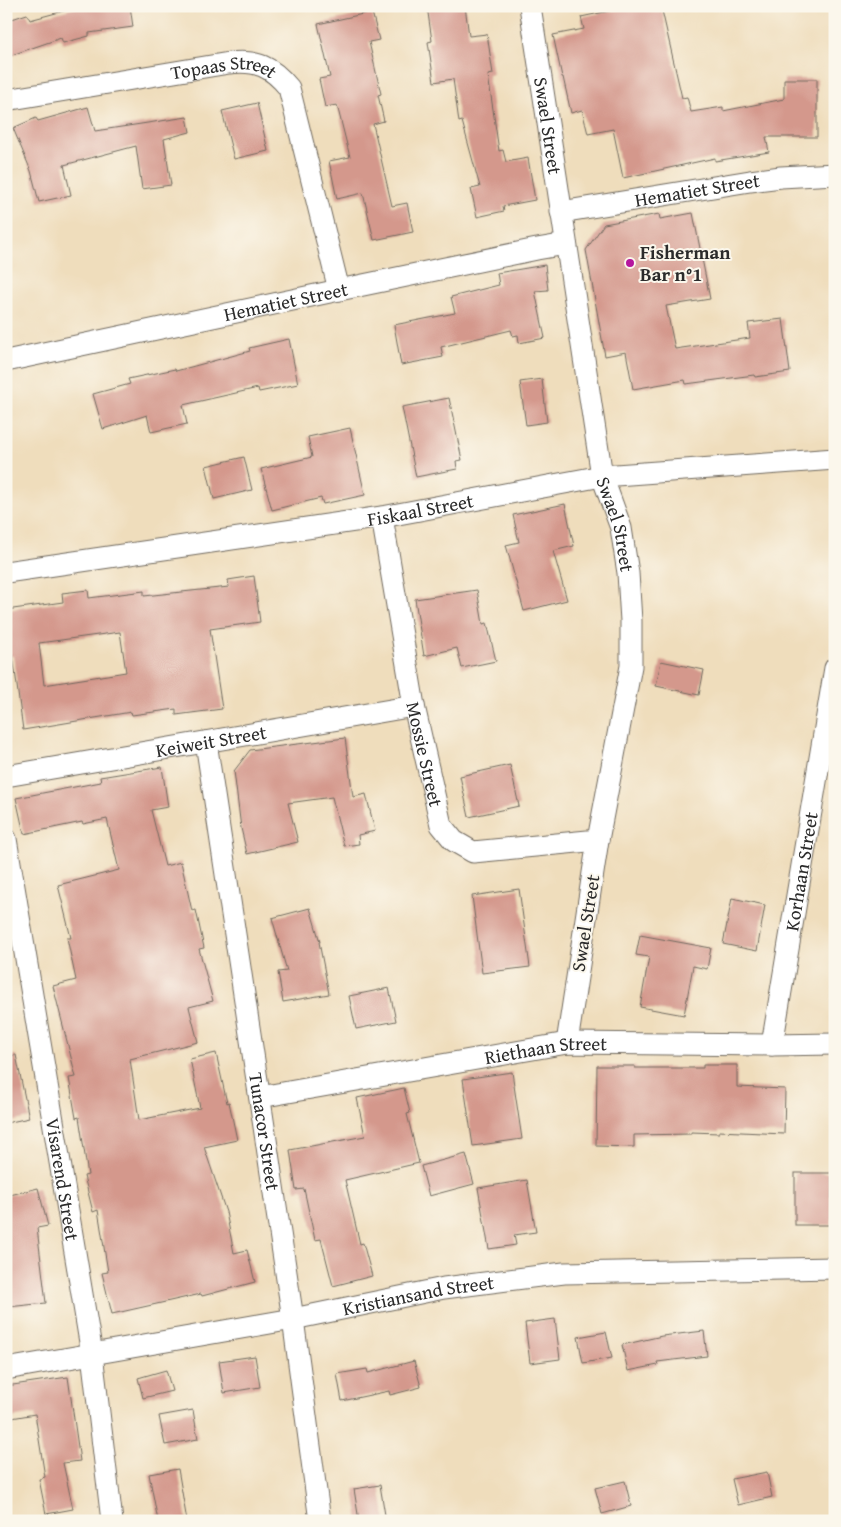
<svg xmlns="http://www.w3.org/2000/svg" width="841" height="1527" font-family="'Gentium Book Plus',serif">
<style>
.building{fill:#d4988c;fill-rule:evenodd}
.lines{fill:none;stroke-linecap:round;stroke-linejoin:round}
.minor-casing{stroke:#70695e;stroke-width:23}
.minor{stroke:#fff;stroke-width:21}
.poi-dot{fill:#b5179e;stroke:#fbf7ec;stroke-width:2}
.labels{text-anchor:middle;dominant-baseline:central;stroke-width:4;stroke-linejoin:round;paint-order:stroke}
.street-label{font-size:19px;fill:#2b2b2b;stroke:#fbf7ec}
.poi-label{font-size:19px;font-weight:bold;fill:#2b2b2b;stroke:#fbf7ec;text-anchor:start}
</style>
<rect width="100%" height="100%" fill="#fbf7ec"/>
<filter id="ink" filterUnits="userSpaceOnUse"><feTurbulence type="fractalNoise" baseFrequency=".02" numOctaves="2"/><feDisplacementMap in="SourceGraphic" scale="10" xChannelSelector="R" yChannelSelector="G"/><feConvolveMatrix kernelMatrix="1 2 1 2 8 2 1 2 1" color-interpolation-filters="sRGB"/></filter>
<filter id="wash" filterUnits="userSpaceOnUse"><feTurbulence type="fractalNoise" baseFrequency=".0096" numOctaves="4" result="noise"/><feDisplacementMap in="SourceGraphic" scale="20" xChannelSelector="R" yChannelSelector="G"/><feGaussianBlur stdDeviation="1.12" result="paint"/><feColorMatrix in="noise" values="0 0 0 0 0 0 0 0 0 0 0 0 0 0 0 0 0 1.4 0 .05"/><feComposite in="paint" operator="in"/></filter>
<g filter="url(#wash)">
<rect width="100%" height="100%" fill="#efddbc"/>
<g id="blocks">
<g class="building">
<polygon points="82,6 130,6 133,27 89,33 89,36 63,43 61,38 6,57 6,21 27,14 30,20"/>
<polygon points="427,6 465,6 469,36 487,34 493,74 488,75 499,151 503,150 506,162 528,158 535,200 503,206 504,211 477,217 471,189 480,187 462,121 459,122 453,79 434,82 428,42 432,41"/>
<polygon points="633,6 661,6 682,98 687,97 691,112 723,107 723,111 784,99 784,79 817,79 817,137 766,137 769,152 715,161 715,158 623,178 613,129 588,134 582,110 571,113 563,77 562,77 553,35 584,29 581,17"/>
<polygon points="372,12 379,40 369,42 381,94 378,95 384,121 373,124 392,206 407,203 413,232 374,240 363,193 337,199 329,161 350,157 337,105 325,107 319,79 330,77 318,24"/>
<polygon points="257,103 268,151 234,159 222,111"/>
<polygon points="88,107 95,131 187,117 190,132 164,139 171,185 142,189 136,146 64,165 71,195 39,202 31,171 13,128 36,118 38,121"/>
<polygon points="693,213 710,299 666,306 675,349 750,338 748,323 783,319 790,372 755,377 754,375 686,384 685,380 633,389 626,352 605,356 586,250 604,224 659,214 660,219"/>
<polygon points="545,265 548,290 535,291 545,338 519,343 518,335 513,336 511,330 441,347 443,357 401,365 394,325 455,313 451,297 499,285 497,273"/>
<polygon points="289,339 298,384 259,392 258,388 183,405 187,424 151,432 147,415 103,429 93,394 130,384 128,379 175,369 176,371 250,351 249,348"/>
<polygon points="542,379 547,422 526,425 520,382"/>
<polygon points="449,398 462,460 456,461 457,469 416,477 402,407"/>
<polygon points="350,428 365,495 323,504 321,498 272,510 261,469 312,457 308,437"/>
<polygon points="244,457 252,490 214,499 206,466"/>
<polygon points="565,504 574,546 553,551 567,600 524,611 506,545 519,542 513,515"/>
<path d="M254,576L260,622L210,629L222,709L176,715V709L132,715L131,712L23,730L13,656H6V610L63,602L62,593L88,590L89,598L144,591V596L229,587L228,580ZM120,632L126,672L44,685L39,643Z"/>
<polygon points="477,590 483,624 487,623 496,661 462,668 457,648 424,656 415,599"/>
<polygon points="661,661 704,670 699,695 656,686"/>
<polygon points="345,738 353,797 366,794 375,831 358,835 359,844 344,846 332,797 288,803 298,842 247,854 241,828 234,771 250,750"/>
<polygon points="510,765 519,806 469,817 460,776"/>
<polygon points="162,767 168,807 151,810 165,866 181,862 192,911 196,910 204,948 199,949 213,1001 189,1007 198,1042 130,1059 139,1120 200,1108 190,1059 216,1053 227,1103 229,1102 237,1140 204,1147 226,1212 234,1253 247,1250 255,1282 202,1296 201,1294 112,1314 102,1273 108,1272 98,1210 93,1212 84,1176 88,1175 79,1117 76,1118 69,1078 76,1077 53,986 76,980 67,938 71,938 58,885 119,870 107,819 83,824 82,822 24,834 16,798 101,782 100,777"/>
<polygon points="519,889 530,967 482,973 472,896"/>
<polygon points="732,898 765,905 757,951 723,944"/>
<polygon points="310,908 320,942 319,942 329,994 283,1002 278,972 287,971 272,918"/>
<polygon points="640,935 711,948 707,969 693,966 684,1015 640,1007 649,957 636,955"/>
<polygon points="389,988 396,1021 356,1029 349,996"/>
<polygon points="16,1055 29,1118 6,1123 6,1056"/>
<polygon points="703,1065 737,1065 737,1087 785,1089 784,1134 719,1131 719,1133 691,1132 691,1134 634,1135 634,1147 596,1146 597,1066 635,1066 635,1068 703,1068"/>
<polygon points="512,1072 522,1139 473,1146 463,1079"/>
<polygon points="404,1088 410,1113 407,1114 419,1163 345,1180 360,1244 363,1243 372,1276 333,1286 321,1239 315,1240 304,1189 296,1190 290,1150 365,1136 357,1098"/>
<polygon points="466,1154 474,1184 429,1196 421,1166"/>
<rect x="795" y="1173" width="37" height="52"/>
<polygon points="527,1180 536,1232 514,1235 516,1245 489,1249 478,1188"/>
<polygon points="38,1188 48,1226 37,1228 46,1303 8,1307 6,1290 6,1196"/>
<polygon points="555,1319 560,1359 530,1363 525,1323"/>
<polygon points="704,1331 707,1356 657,1362 658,1365 628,1371 622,1345 662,1336"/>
<polygon points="606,1332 612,1358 583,1363 578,1337"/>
<polygon points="255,1356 260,1387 224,1393 219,1361"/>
<polygon points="414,1361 421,1387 390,1395 389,1391 342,1401 337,1374 367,1369 368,1373"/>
<polygon points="166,1370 172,1391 143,1398 138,1378"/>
<polygon points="68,1377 80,1461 63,1463 73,1509 46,1514 39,1479 45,1477 35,1414 6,1419 6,1386"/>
<polygon points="193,1410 198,1439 165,1445 159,1416"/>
<polygon points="178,1469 187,1521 158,1521 149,1474"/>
<polygon points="767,1472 772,1497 738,1505 732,1479"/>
<polygon points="625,1481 631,1506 602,1514 595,1488"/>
<polygon points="380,1485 386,1521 359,1521 354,1489"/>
</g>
</g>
</g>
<g filter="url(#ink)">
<use href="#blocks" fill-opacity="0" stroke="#70695e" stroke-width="1"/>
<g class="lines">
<g class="minor-casing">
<g id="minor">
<path id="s1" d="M530,6L602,476L621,528L628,573L631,621V666L598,840L567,1043"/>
<path id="s2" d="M6,100L229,63C257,60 271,66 289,88L339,290"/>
<path id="s3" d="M561,212L750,181L781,177L835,174"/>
<path id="s4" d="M6,361L339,290L537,249L566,244"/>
<path id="s5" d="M382,517L414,706L441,825L454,841L473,852L598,840"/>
<path id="s6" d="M6,572L382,517L602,476L835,459"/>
<path id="s7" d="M206,742L293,1319L320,1521"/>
<path id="s8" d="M6,776L414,706"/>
<path id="s9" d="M6,839L92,1354L112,1521"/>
<path id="s10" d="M772,1045L835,668"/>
<path id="s11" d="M260,1097L567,1043L772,1045L835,1044"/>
<path id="s12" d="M6,1369L293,1319L444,1288L564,1273L835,1268"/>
</g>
</g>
<use href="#minor" class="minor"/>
</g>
</g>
<circle class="poi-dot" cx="630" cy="263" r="5"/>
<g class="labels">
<g class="street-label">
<text stroke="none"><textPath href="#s2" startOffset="221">Topaas Street</textPath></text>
<text stroke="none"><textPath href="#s1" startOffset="121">Swael Street</textPath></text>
<text stroke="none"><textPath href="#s3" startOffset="138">Hematiet Street</textPath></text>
<text stroke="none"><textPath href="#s4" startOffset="286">Hematiet Street</textPath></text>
<text stroke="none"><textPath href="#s6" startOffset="419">Fiskaal Street</textPath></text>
<text stroke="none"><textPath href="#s1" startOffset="526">Swael Street</textPath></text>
<text stroke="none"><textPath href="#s8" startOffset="208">Keiweit Street</textPath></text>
<text stroke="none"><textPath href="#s5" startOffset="241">Mossie Street</textPath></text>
<text stroke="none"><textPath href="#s10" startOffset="176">Korhaan Street</textPath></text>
<text transform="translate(585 923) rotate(-81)">Swael Street</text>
<text stroke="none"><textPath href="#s11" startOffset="290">Riethaan Street</textPath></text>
<text stroke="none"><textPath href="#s7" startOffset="394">Tunacor Street</textPath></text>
<text stroke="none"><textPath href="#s9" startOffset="345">Visarend Street</textPath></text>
<text stroke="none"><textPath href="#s12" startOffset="419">Kristiansand Street</textPath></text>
</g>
<g class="poi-label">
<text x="640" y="252">Fisherman<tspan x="640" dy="22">Bar n°1</tspan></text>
</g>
</g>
<rect width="841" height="1527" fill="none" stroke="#fbf7ec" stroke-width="25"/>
</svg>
